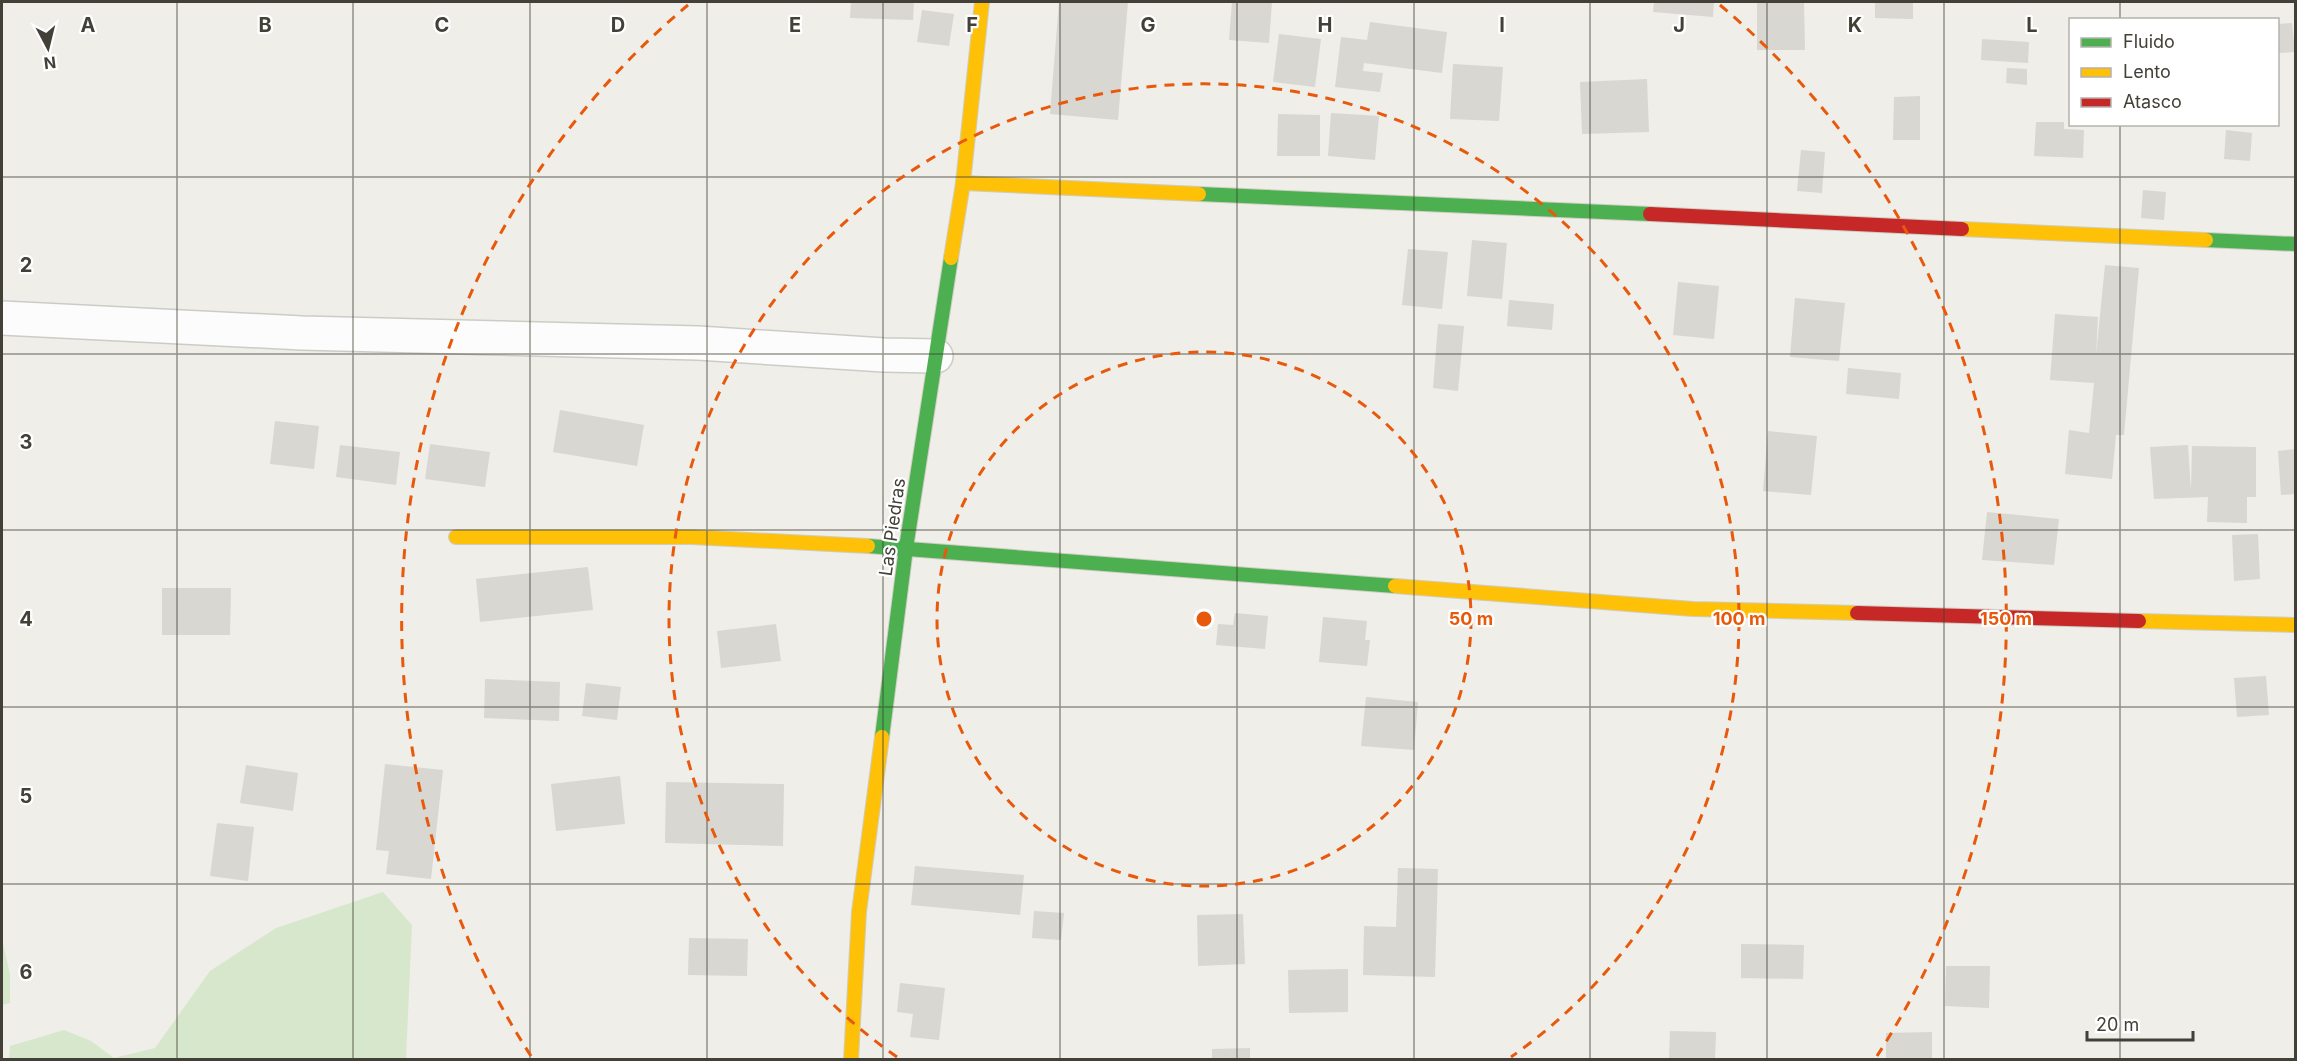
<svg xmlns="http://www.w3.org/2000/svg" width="2297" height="1061" font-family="Inter,sans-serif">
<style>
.green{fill:#d7e7cc}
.building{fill:#d8d7d2}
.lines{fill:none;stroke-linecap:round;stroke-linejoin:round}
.street-casing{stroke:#ccccc7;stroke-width:36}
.fast-casing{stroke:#cecdc2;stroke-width:16}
.slow-casing{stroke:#cecdc2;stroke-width:16}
.jam-casing{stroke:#cecdc2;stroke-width:16}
.street{stroke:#fdfcfc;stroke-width:33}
.fast{stroke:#4caf50;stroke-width:14}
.slow{stroke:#ffc107;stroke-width:14}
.jam{stroke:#c62828;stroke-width:14}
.grid{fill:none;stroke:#434137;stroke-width:1.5;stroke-opacity:0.55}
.ring{fill:none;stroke:#e8590c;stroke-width:3;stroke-dasharray:10 8}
.labels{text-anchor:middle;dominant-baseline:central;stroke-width:4.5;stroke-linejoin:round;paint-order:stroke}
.street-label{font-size:18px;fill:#434137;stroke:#fff}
.grid-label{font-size:20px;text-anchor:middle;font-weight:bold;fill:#434137;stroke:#fff;stroke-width:4.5;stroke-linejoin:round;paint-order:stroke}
.centre{fill:#e8590c;stroke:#fff;stroke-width:3}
.ring-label{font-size:18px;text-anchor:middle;font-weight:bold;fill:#e8590c;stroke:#fff;stroke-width:4.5;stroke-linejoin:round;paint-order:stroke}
</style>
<rect width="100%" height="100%" fill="#efeee9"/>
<g class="green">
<polygon points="383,892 412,925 406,1059 9,1059 10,1046 64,1030 91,1041 114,1058 155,1048 210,971 276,928"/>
<polygon points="2,939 10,974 10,1003 2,1005"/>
</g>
<g class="building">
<polygon points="851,2 914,2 913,20 850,18"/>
<polygon points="1059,2 1128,2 1118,120 1050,114"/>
<polygon points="1232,2 1272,2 1269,43 1229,40"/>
<polygon points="1654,2 1714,2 1713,17 1653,12"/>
<polygon points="1757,2 1804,2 1805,50 1757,50"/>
<polygon points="1875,2 1913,2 1913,19 1875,18"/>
<polygon points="922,10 954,14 949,46 917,42"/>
<polygon points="1370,22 1447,32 1442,73 1364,63 1363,71 1383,73 1380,92 1335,87 1341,37 1367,40"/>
<polygon points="2292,23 2295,52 2278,53 2278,24"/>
<polygon points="1279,34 1321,39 1315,87 1273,82"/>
<polygon points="1982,39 2029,42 2028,63 1981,60"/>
<polygon points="1453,64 1503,67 1499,121 1450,119"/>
<polygon points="2007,68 2027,69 2027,85 2006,83"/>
<polygon points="1647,79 1649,132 1582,134 1580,82"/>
<polygon points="1920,96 1920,140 1893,140 1894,97"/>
<polygon points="1331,113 1379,116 1375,160 1328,156"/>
<polygon points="1278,114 1320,115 1320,156 1277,156"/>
<polygon points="2036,122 2064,122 2064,129 2084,130 2083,158 2034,156"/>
<polygon points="2226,130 2252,133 2250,161 2224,159"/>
<polygon points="1801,150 1825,152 1822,193 1797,191"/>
<polygon points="2143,190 2166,192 2164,220 2141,218"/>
<polygon points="1472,240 1507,243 1502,299 1467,296"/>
<polygon points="1408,249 1448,252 1442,309 1402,305"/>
<polygon points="2105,265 2139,268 2124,435 2116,435 2112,479 2065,474 2069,430 2089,433 2094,383 2050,380 2055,314 2098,317 2096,355"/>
<polygon points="1678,282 1719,286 1714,339 1673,335"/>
<polygon points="1795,298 1845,303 1839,361 1790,357"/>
<polygon points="1509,300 1554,304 1552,330 1507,326"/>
<polygon points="1438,324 1464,326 1458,391 1433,388"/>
<polygon points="1848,368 1901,373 1899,399 1846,394"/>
<polygon points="560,410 644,425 637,466 553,452"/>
<polygon points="275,421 319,426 314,469 270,464"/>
<polygon points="1768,431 1817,436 1811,495 1763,491"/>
<polygon points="430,444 490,452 485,487 425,479"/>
<polygon points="340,445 400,452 396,485 336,477"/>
<polygon points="2188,445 2191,491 2192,446 2256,447 2256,497 2247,497 2247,523 2207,522 2208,497 2154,499 2150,447"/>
<polygon points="2296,449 2296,494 2281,495 2278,451"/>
<polygon points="1987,512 2059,519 2054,565 1982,560"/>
<polygon points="2258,534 2260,579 2234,581 2232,535"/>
<polygon points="588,567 593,610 480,622 476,579"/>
<polygon points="162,588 231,588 230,635 162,635"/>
<polygon points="1235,613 1268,616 1265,649 1216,645 1218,624 1233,625"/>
<polygon points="1323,617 1367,621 1365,640 1370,640 1367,666 1319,662"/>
<polygon points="776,624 781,661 721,668 717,631"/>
<polygon points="2266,676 2269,715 2237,717 2234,678"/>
<polygon points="485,679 560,682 559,721 484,718"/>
<polygon points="586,683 621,687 617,720 582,716"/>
<polygon points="1366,697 1418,702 1414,750 1361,746"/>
<polygon points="385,764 443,770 431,879 386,874 389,851 376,850"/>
<polygon points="246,765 298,773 293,811 240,803"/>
<polygon points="620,776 625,824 556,831 551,784"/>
<polygon points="666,782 784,784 783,846 665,843"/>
<polygon points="217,823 254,827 248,881 210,876"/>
<polygon points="915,866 1024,875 1020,915 911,905"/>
<polygon points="1398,868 1438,869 1435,977 1363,975 1364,926 1396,927"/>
<polygon points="1034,911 1064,913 1061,940 1032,938"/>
<polygon points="1243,914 1245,964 1198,966 1197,915"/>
<polygon points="689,938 748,939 747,976 688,975"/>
<polygon points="1741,944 1804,945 1803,979 1741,978"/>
<polygon points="1946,966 1990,966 1989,1008 1945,1006"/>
<polygon points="1348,969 1348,1012 1289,1013 1288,970"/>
<polygon points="900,983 945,988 939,1040 910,1037 913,1014 897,1012"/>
<polygon points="1670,1031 1716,1032 1715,1060 1669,1060"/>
<polygon points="1932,1032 1932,1060 1886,1060 1886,1033"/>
<polygon points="1250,1048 1250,1060 1212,1060 1212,1049"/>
</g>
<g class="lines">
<g class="street-casing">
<polyline id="street" points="2,318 302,333 698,343 884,355 936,356"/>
</g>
<g class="fast-casing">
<g id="fast">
<polyline points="1199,194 1650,214"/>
<polyline points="2206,240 2296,244"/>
<polyline points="868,546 1395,586"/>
<polyline points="882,737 906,548 951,258"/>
</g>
</g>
<g class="slow-casing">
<g id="slow">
<polyline points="963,183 1199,194"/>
<polyline points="1962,229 2206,240"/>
<polyline points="951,258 963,183 982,2"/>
<polyline points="456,537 692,537 868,546"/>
<polyline points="1395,586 1693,609 1857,613"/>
<polyline points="2139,621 2296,625"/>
<polyline points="851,1060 859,912 882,737"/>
</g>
</g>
<g class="jam-casing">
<g id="jam">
<polyline points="1650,214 1962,229"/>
<polyline points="1857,613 2139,621"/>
</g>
</g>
<use href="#street" class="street"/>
<use href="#fast" class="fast"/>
<use href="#slow" class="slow"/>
<use href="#jam" class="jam"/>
</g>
<path class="grid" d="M177,2V1060M353,2V1060M530,2V1060M707,2V1060M883,2V1060M1060,2V1060M1237,2V1060M1414,2V1060M1590,2V1060M1767,2V1060M1944,2V1060M2120,2V20M2120,124V1060M2,177H2296M2,354H2296M2,530H2296M2,707H2296M2,884H2296"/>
<g class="ring">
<circle cx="1204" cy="619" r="267"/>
<path d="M897 1057A535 535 0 1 1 1511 1057"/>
<path d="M531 1056A802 802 0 0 1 688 5M1720 5A802 802 0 0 1 1877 1056"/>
</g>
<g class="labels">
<g class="street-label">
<text transform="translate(892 527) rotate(-82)">Las Piedras</text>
</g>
</g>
<g class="grid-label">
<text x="88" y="32">A</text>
<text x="265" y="32">B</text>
<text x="442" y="32">C</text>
<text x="618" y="32">D</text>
<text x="795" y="32">E</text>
<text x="972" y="32">F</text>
<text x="1148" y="32">G</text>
<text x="1325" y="32">H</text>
<text x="1502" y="32">I</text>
<text x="1679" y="32">J</text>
<text x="1855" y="32">K</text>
<text x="2032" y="32">L</text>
<text x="26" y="272">2</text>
<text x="26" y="449">3</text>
<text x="26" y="626">4</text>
<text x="26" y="803">5</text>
<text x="26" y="979">6</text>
</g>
<circle cx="1204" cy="619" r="9" class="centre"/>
<g class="ring-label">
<text x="1471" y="625">50 m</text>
<text x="1739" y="625">100 m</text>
<text x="2006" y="625">150 m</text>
</g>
<rect width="2297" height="1061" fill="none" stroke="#434137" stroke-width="6"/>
<rect x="2069" y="18" width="210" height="108" fill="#ffffff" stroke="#b4b3af" stroke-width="1.5"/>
<rect x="2081" y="38" width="30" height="9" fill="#4caf50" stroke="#b4b3af" stroke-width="1.5"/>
<text x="2123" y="48" font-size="18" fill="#434137">Fluido</text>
<rect x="2081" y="68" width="30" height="9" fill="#ffc107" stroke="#b4b3af" stroke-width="1.5"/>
<text x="2123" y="78" font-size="18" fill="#434137">Lento</text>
<rect x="2081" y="98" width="30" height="9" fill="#c62828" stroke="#b4b3af" stroke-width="1.5"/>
<text x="2123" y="108" font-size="18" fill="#434137">Atasco</text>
<g transform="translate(48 48) rotate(173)" stroke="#ffffff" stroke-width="4.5" paint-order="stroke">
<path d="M0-4.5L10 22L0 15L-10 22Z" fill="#434137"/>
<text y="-9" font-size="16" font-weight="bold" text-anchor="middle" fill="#434137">N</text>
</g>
<path d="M2087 1031v9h106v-9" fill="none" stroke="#434137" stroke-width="3"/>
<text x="2096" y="1031" font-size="18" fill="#434137" stroke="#ffffff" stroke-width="4.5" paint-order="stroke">20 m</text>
</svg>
